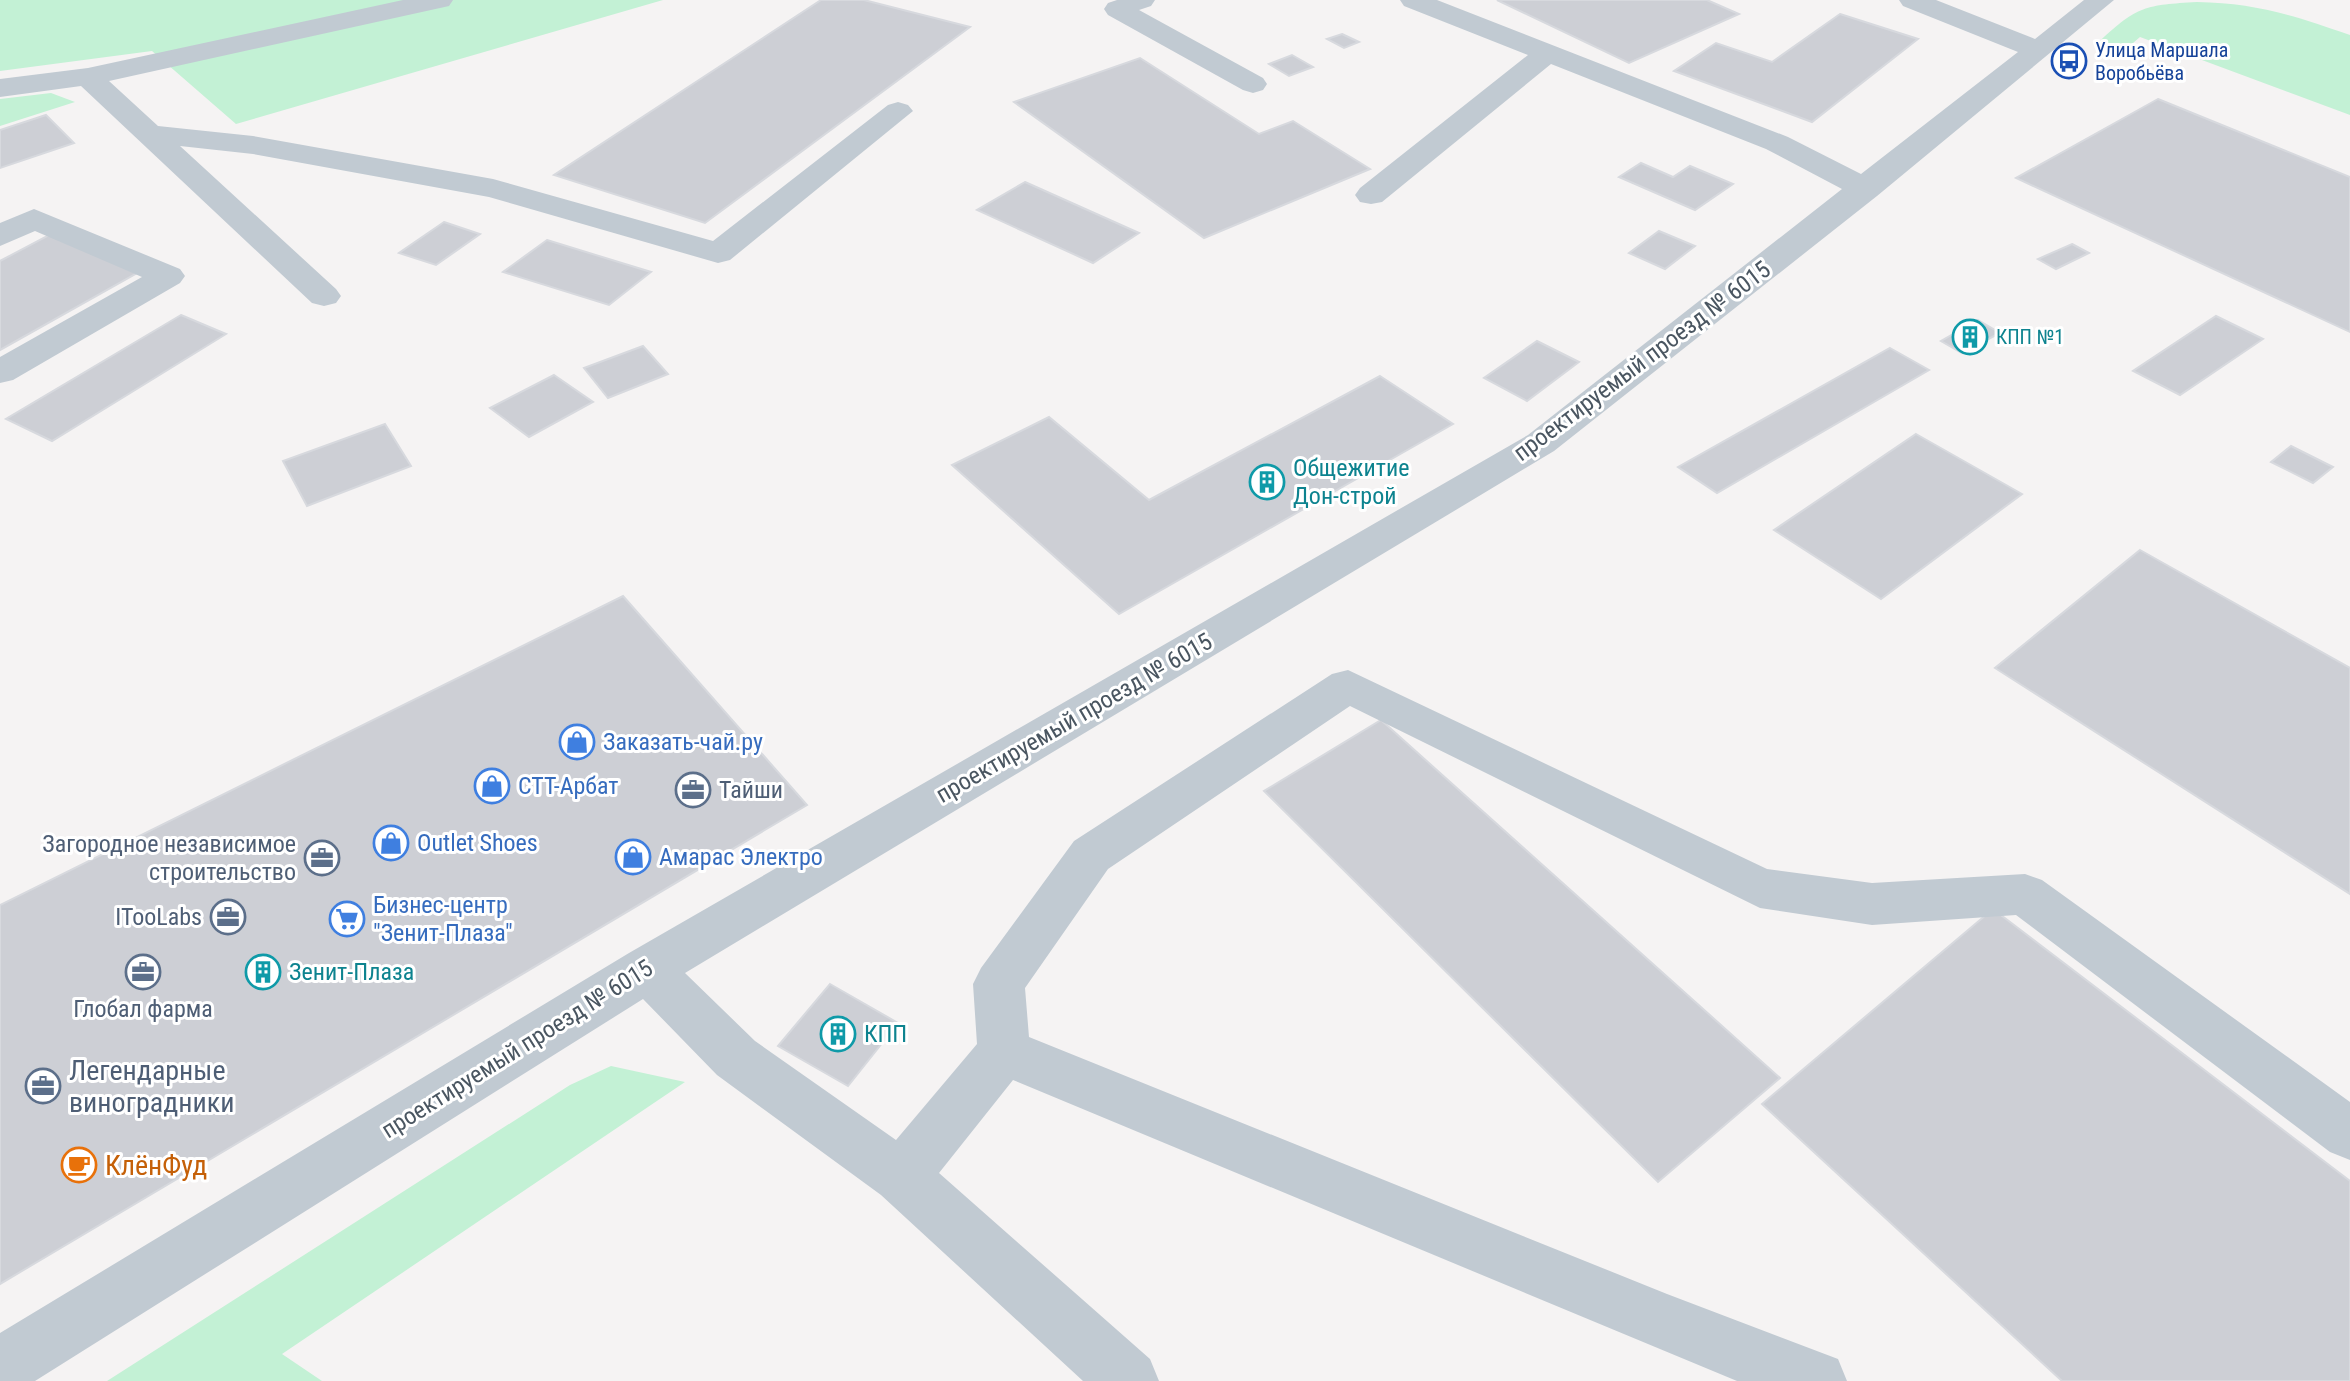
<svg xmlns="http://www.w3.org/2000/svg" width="2350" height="1381" font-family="'Roboto Condensed',sans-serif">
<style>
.green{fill:#c3f1d5}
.building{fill:#cdcfd5;stroke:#d7d9de;stroke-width:2}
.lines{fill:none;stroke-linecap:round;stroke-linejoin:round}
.minor{fill:#c1cad2;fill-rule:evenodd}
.labels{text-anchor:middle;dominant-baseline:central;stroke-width:6;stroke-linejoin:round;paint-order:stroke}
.far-transit-label{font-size:20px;fill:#164399;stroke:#fff;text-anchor:start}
.far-culture-label{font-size:20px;fill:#0d838f;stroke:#fff;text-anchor:start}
.street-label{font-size:24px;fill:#4a5661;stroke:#fff}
.culture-label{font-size:24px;fill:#0d838f;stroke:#fff;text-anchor:start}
.shop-label{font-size:24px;fill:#366cbe;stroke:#fff;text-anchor:start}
.service-label{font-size:24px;fill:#4e5e75;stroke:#fff;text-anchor:end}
.near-service-label{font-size:28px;fill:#4e5e75;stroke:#fff;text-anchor:start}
.near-food-label{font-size:28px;fill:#c56008;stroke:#fff;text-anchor:start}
</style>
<rect width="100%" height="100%" fill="#f5f3f3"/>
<g class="green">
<polygon points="0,0 663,0 236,124 152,51 0,71"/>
<path d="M2197,2C2256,3 2295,16 2350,35V115L2140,37L2126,49L2100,41C2137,6 2146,5 2197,2Z"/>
<polygon points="51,93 75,102 0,126 0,99"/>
<polygon points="611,1066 685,1082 282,1354 322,1381 107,1381 570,1085"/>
</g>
<g class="building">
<polygon points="821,0 864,0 970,27 705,223 554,175"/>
<polygon points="1497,0 1707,0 1739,14 1629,63"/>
<polygon points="1840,14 1918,39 1812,122 1674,71 1716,43 1772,62"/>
<polygon points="1342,34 1359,42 1344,48 1327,39"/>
<polygon points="1292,55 1313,67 1289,76 1269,64"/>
<polygon points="1140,58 1259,134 1293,121 1370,169 1204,238 1014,102"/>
<polygon points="2158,99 2350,177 2350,332 2016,178"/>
<polygon points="46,115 74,143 0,168 0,130"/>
<polygon points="1641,163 1673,177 1690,166 1733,184 1695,210 1619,177"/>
<polygon points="1025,182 1139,233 1093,263 977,210"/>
<polygon points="444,222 480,234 436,265 399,253"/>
<polygon points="1659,231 1695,246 1665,269 1629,253"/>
<polygon points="49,235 137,273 0,350 0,261"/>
<polygon points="547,240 651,272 609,305 503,272"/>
<polygon points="2072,244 2089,253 2056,269 2038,259"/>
<polygon points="181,315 226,334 52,441 6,419"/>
<polygon points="2216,316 2263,339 2180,395 2133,371"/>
<polygon points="1978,320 2000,333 1962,353 1941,341"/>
<polygon points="1537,341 1579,362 1527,401 1484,378"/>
<polygon points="643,346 668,374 608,398 584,368"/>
<polygon points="1890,348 1929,370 1717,493 1678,467"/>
<polygon points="554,375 593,402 529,437 490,408"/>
<polygon points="1380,376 1453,424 1119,614 952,465 1049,417 1149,500"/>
<polygon points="385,424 411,466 307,506 283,461"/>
<polygon points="1916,434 2022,494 1881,599 1774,530"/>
<polygon points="2291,446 2333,467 2313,483 2271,462"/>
<polygon points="2140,550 2350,668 2350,894 1995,668"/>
<polygon points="623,596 807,805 0,1284 0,905"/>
<polygon points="1381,720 1780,1078 1658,1182 1264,791"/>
<polygon points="1993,909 2350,1181 2350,1381 2062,1381 1762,1104"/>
<polygon points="830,984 898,1023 848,1086 778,1046"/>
</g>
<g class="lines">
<g class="minor">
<polygon points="403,0 453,0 449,6 440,8 109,81 158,126 253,136 493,179 713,241 888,105 898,102 908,105 913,111 730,260 718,263 489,197 253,154 180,146 336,289 341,296 336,303 324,306 312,303 81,86 0,97 0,79 88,68"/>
<polygon points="1117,0 1155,0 1151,6 1139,10 1263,78 1267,84 1263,90 1253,93 1243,90 1108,15 1104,9 1108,3"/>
<polygon points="1400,0 1437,0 1788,137 1861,174 2018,52 1903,6 1899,0 1936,0 2035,39 2084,0 2114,0 1877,196 1554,451 685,973 755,1041 896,1140 977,1044 973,984 981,968 1074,841 1332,674 1348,670 1767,869 1872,883 2025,874 2042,880 2350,1102 2350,1160 2330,1152 2016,915 1872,925 1760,908 1350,706 1108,869 1025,988 1029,1037 1667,1294 1838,1359 1847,1381 1737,1381 1013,1080 939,1173 1150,1359 1159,1381 1083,1381 881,1195 717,1075 643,999 35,1381 0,1381 0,1333 629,953 1528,435 1842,189 1766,149 1551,64 1382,202 1371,204 1360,202 1355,195 1360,188 1528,55 1404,6"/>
<polygon points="34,209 180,269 185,276 180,283 13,380 0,383 0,357 142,277 35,231 0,246 0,223"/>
</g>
</g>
<defs>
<g id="bus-ring" transform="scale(1.8)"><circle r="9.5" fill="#fff" stroke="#1a4fb4" stroke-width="1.5"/><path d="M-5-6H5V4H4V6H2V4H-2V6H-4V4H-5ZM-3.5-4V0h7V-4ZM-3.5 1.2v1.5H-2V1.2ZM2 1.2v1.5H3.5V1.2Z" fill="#1a4fb4"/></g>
<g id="building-ring" transform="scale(1.8)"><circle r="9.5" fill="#fff" stroke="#0f9aa8" stroke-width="1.5"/><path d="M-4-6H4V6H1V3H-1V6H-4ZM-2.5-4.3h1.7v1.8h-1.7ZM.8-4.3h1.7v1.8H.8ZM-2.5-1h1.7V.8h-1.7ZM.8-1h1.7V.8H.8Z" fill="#0f9aa8"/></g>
<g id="shop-ring" transform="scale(1.8)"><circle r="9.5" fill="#fff" stroke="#3f7fe0" stroke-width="1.5"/><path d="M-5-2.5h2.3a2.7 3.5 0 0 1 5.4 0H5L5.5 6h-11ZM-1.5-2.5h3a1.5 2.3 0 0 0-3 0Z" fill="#3f7fe0"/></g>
<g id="office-ring" transform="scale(1.8)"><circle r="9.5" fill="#fff" stroke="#5c6f8a" stroke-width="1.5"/><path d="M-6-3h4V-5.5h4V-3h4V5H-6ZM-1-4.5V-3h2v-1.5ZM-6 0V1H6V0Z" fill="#5c6f8a"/></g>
<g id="supermarket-ring" transform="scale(1.8)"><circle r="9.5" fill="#fff" stroke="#3f7fe0" stroke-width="1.5"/><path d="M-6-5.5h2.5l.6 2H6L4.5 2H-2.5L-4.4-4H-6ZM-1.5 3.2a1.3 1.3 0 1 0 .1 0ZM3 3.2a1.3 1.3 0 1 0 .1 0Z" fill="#3f7fe0"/></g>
<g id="cafe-ring" transform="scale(1.8)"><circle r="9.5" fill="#fff" stroke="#e8710a" stroke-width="1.5"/><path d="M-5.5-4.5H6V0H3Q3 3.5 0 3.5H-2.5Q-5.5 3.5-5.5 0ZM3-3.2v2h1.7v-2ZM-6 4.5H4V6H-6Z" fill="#e8710a"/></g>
</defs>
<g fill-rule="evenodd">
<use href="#bus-ring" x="2069" y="61"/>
<use href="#building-ring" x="1970" y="337"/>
<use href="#building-ring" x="1267" y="482"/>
<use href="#shop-ring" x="577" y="742"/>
<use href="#shop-ring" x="492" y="786"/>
<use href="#office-ring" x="693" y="790"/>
<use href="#shop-ring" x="391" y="843"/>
<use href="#shop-ring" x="633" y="857"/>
<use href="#office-ring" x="322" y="858"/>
<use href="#office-ring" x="228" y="917"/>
<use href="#supermarket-ring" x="347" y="919"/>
<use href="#office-ring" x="143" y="972"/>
<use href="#building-ring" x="263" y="972"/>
<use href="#building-ring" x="838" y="1034"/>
<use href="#office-ring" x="43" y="1086"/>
<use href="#cafe-ring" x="79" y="1165"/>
</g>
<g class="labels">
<g class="far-transit-label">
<text x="2095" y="50">Улица Маршала<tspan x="2095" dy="23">Воробьёва</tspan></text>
</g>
<g class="far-culture-label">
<text x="1996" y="337">КПП №1</text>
</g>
<g class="street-label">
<text transform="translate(1642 361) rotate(-37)">проектируемый проезд № 6015</text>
<text transform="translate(1074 718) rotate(-30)">проектируемый проезд № 6015</text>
<text transform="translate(517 1049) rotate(-32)">проектируемый проезд № 6015</text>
</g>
<g class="culture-label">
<text x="1293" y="468">Общежитие<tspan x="1293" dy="28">Дон-строй</tspan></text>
<text x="289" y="972">Зенит-Плаза</text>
<text x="864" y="1034">КПП</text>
</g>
<g class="shop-label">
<text x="603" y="742">Заказать-чай.ру</text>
<text x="518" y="786">СТТ-Арбат</text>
<text x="417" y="843">Outlet Shoes</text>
<text x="659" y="857">Амарас Электро</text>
<text x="373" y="905">Бизнес-центр<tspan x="373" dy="28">"Зенит-Плаза"</tspan></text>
</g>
<g class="service-label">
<text x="719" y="790" text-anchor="start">Тайши</text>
<text x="296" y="844">Загородное независимое<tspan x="296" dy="28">строительство</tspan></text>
<text x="202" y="917">ITooLabs</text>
<text x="143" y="1009" text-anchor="middle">Глобал фарма</text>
</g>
<g class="near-service-label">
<text x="69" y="1070">Легендарные<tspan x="69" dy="32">виноградники</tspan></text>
</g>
<g class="near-food-label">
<text x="105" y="1165">КлёнФуд</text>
</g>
</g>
</svg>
